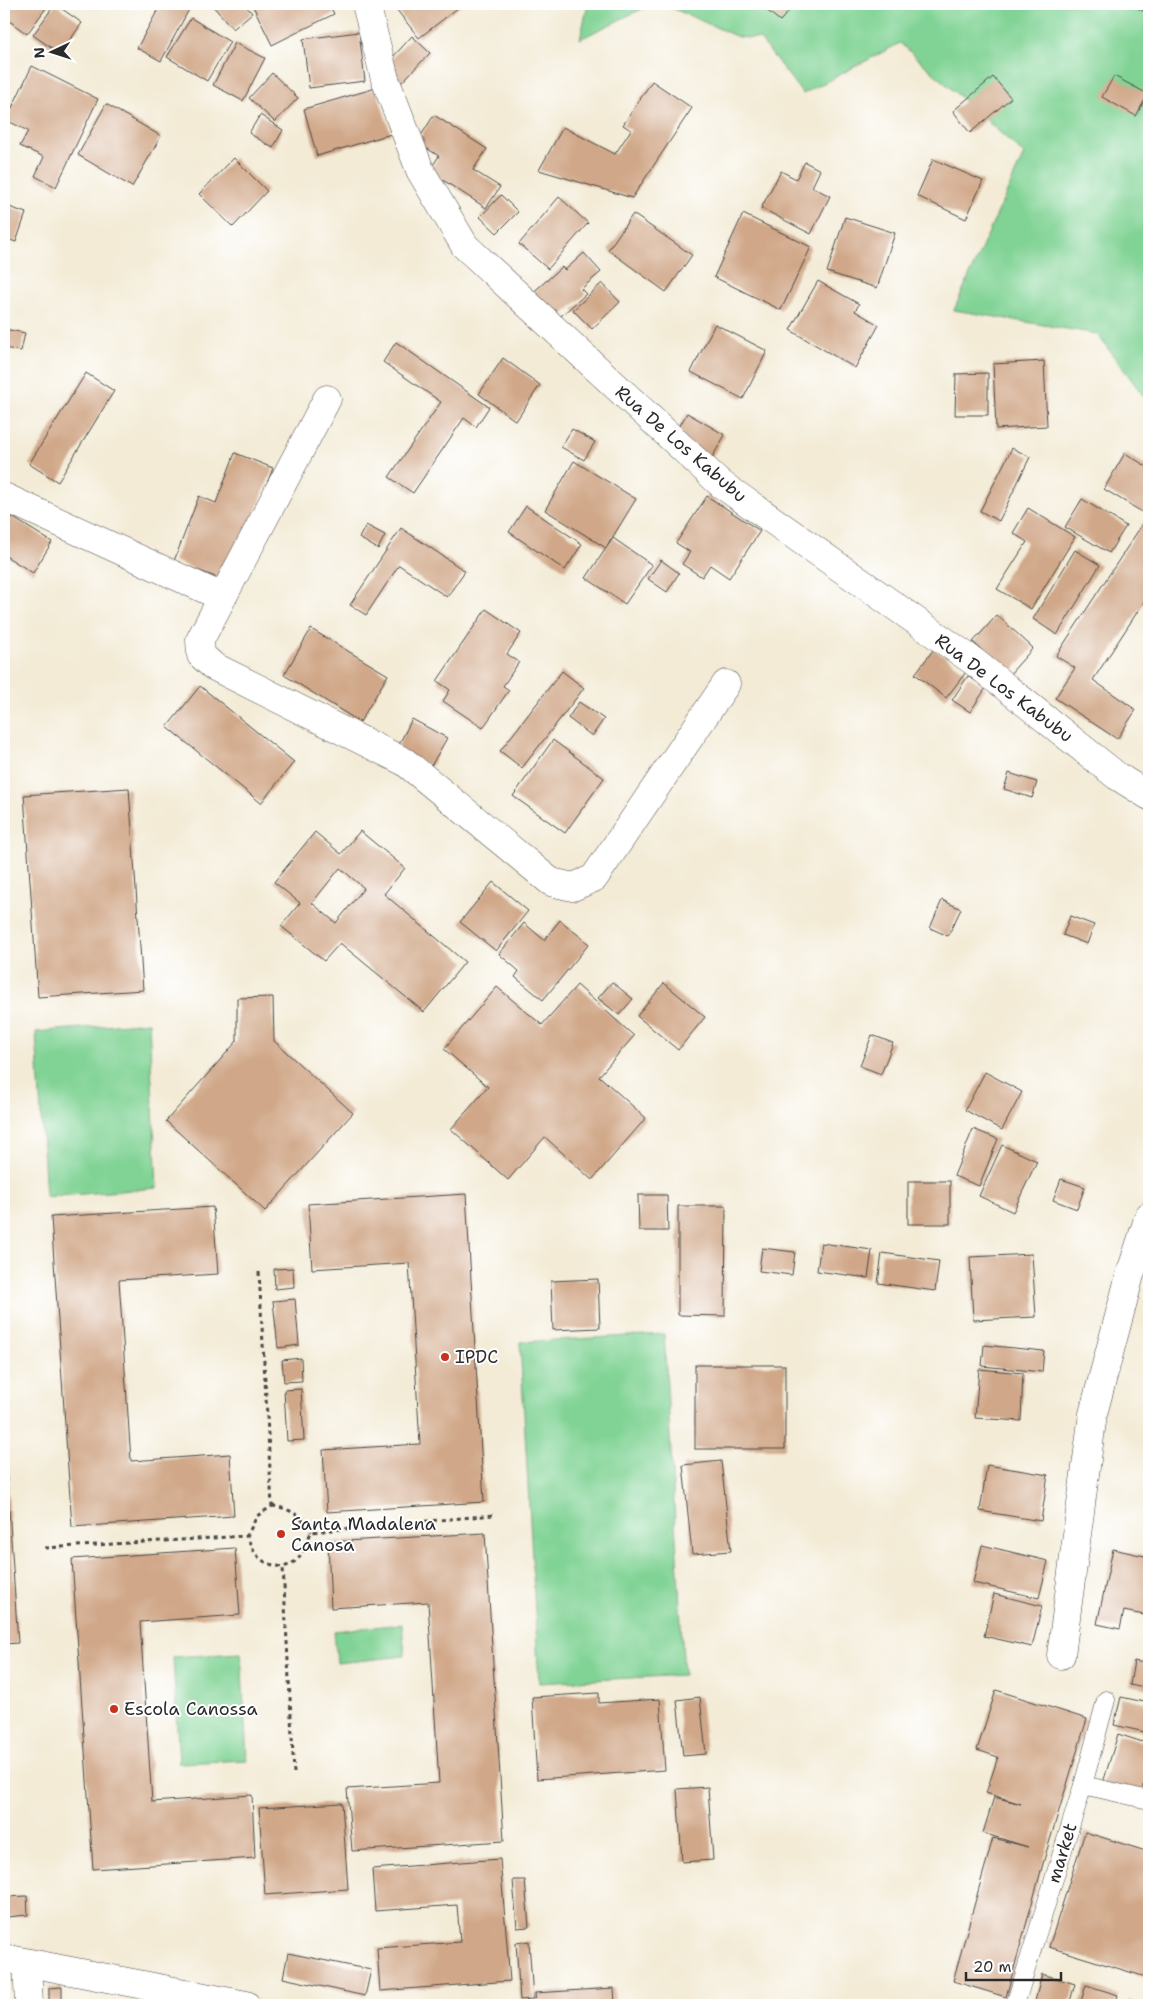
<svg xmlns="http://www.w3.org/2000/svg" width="1153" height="2009" font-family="'Shantell Sans',sans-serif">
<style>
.green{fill:#80d394;stroke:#567f60}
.building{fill:#d0a788;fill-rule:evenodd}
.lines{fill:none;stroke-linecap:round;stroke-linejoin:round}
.lane-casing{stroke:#494845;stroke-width:19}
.street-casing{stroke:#494845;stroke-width:29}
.path{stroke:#494845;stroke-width:3;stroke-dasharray:4 4;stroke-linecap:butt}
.lane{stroke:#fff;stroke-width:18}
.street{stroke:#fff;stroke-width:28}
.poi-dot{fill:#c8321e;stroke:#fff;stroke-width:2}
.labels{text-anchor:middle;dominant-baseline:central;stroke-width:4;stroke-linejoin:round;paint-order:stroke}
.street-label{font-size:18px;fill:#2b2b2b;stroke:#fff}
.poi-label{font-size:18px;fill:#2b2b2b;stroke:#fff;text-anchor:start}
</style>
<rect width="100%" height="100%" fill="#fff"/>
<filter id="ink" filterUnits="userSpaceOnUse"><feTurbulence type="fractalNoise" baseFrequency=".02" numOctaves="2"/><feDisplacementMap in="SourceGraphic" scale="10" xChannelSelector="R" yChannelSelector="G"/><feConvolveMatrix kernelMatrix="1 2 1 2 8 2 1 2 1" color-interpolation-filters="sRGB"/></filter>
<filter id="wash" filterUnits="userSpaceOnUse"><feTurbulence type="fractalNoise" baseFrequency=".0096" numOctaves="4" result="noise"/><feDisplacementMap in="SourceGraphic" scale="20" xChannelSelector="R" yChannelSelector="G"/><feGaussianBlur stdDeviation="1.12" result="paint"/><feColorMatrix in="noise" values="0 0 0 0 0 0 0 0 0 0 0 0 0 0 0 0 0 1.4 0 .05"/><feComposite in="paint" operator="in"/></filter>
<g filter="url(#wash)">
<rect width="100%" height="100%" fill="#f3ebd6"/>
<g class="green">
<polygon points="588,4 652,4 580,39"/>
<polygon points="663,4 1149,4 1149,403 1097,334 954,310 1024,154 900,43 803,94 760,39 738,37"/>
<polygon points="149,1022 157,1188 46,1197 36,1032"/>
<polygon points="664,1334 684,1675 539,1683 520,1342"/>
<polygon points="402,1624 405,1656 337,1663 334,1631"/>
<polygon points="241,1653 247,1760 179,1763 173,1657"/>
</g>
<g id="blocks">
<g class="building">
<polygon points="4,4 49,4 27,34 4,17"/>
<polygon points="55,4 82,23 60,54 33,35"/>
<polygon points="161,4 192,4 161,61 137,48"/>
<polygon points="211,4 244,4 252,13 233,29"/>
<polygon points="252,4 329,4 334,14 272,45"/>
<polygon points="403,4 463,4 419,38 396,9"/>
<polygon points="759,4 795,4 780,21"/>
<polygon points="1130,4 1149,4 1149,14"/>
<polygon points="191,18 230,42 207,81 167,57"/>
<polygon points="359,32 365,81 309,88 303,39"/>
<polygon points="412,36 430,53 401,83 384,67"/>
<polygon points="235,43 265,58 243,101 213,85"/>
<polygon points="32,66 98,99 56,187 35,176 44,157 20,146 28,131 6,120"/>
<polygon points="272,73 298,98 275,122 249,98"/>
<polygon points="1114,76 1148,94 1136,116 1102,97"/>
<polygon points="993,77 1011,98 970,133 953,111"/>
<polygon points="652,81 692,108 632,198 539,170 563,127 615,154 631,130 623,125"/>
<polygon points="376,88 391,134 317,156 304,109"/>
<polygon points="106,104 161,136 132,187 78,155"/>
<polygon points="260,115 283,130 273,148 249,133"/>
<polygon points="434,115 487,149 473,170 500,187 486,208 429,171 439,156 417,142"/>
<polygon points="234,158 267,191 233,227 199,194"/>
<polygon points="933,159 983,181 966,219 917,196"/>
<polygon points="805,162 820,170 812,187 830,196 811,234 761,208 781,171 796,179"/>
<polygon points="501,195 518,212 497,233 480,217"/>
<polygon points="559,197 588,223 548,269 519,244"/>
<polygon points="4,205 26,213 16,242 4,238"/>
<polygon points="633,214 692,255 666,292 608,250"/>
<polygon points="743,214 811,247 781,310 714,277"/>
<polygon points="845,217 895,233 877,288 827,272"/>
<polygon points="584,253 601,272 581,289 586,294 554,322 530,295 562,267 565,270"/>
<polygon points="818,281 859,304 855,311 879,325 855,368 790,330"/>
<polygon points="602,283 620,302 592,329 573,310"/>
<polygon points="715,324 767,351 743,399 691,372"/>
<polygon points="4,329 25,333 21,351 4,348"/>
<polygon points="396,342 489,407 476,427 464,418 413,493 389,477 441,402 383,362"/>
<polygon points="503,358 540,385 516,421 479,394"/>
<polygon points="1044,361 1047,426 996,429 993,364"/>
<polygon points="86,373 114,391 58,482 29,464"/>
<polygon points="988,373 988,415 955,415 956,374"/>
<polygon points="687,413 725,435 710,461 673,438"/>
<polygon points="572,429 595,442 584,460 561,447"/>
<polygon points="1012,448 1030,457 999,521 980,511"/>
<polygon points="235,453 273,468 228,582 174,561 199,496 216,503"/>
<polygon points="1125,453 1149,468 1149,501 1142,512 1104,489"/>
<polygon points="574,461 636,499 606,548 545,510"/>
<polygon points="707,496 760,531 729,578 710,565 702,577 682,564 690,552 676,543"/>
<polygon points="1082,499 1126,526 1109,553 1065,527"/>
<polygon points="526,506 582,544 565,570 509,532"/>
<polygon points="1028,508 1075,537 1031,609 997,589 1027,542 1013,533"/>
<polygon points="4,512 52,542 33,573 4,555"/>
<polygon points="1149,514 1149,594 1093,680 1136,710 1117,739 1055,698 1075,668 1056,656"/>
<polygon points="366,525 385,535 378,549 359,538"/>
<polygon points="401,528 465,571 447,597 399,565 366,615 350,605"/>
<polygon points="613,538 652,565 625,604 586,578"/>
<polygon points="1075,550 1100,565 1057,635 1033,619"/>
<polygon points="661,560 679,573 667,592 648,579"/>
<polygon points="486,609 521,633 507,654 519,662 503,686 509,690 483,728 443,701 450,690 437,681"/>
<polygon points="997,615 1033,648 1009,675 973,642"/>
<polygon points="311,629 388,675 360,722 284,675"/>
<polygon points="934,649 966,672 946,698 915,674"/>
<polygon points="562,671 584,688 522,768 500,751"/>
<polygon points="968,676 986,688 970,712 952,700"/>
<polygon points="200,686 294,762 261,803 167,727"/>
<polygon points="579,702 604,719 592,736 568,718"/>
<polygon points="412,719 447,738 431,766 397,748"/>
<polygon points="553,740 604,778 565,833 513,796"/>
<polygon points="1009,773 1037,782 1032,798 1004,789"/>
<polygon points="129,788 143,990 38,997 24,795"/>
<path d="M360,831L405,868L384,894L465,962L424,1012L340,943L324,961L281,926L300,903L274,882L315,832L341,854ZM340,868L364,888L336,923L312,903Z"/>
<polygon points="493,882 528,911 496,951 460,922"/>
<polygon points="942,900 961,909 948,936 930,928"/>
<polygon points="1070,916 1094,925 1087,944 1063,935"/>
<polygon points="560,920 589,944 543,1000 515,977 519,971 499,954 524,923 544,940"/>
<polygon points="612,982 633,999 619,1015 598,998"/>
<polygon points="664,983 705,1017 678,1050 637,1016"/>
<polygon points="577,985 634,1036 599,1076 646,1118 592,1180 545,1137 508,1180 451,1129 488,1087 444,1049 497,987 542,1025"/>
<polygon points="273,997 274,1041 353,1113 265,1211 166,1121 237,1041 237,998"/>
<polygon points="872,1035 893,1043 881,1074 860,1066"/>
<polygon points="985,1072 1022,1092 1002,1130 965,1110"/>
<polygon points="973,1129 998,1139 979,1186 954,1176"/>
<polygon points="1002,1145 1037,1161 1013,1212 979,1196"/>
<polygon points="1061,1179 1085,1187 1077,1209 1053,1200"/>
<rect x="908" y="1181" width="42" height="43"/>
<polygon points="466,1194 484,1502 327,1512 323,1450 420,1444 409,1263 312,1269 308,1204"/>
<polygon points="638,1195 667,1195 668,1231 639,1231"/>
<polygon points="678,1206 726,1206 725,1316 678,1315"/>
<polygon points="213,1207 218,1274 119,1280 131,1461 230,1454 234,1516 72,1527 51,1217"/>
<polygon points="821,1243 872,1250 868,1278 817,1271"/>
<polygon points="762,1248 795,1252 792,1275 759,1271"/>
<polygon points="882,1253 939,1261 935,1291 878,1283"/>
<polygon points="1032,1254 1036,1317 973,1320 970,1257"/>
<polygon points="293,1268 294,1287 275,1289 274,1269"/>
<polygon points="598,1279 600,1328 553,1330 551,1281"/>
<polygon points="295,1299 299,1345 278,1348 273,1301"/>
<polygon points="984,1345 1044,1351 1042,1372 982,1366"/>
<polygon points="301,1358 302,1381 284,1382 282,1360"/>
<rect x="695" y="1365" width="90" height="84"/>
<polygon points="979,1369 1023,1373 1021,1421 975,1418"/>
<polygon points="301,1389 304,1440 287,1441 284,1390"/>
<polygon points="4,1448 5,1448 18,1643 4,1644"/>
<polygon points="721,1461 731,1551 692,1554 683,1465"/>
<polygon points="987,1465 1048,1475 1041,1521 980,1511"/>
<polygon points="485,1533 504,1841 352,1851 347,1789 439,1783 428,1602 331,1608 328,1542"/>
<polygon points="982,1545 1048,1561 1039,1598 973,1583"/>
<polygon points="235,1548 240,1615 140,1622 152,1802 252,1795 255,1858 93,1869 72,1559"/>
<polygon points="1113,1549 1149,1557 1149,1616 1124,1611 1120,1629 1097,1624"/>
<polygon points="994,1594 1042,1606 1032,1647 984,1636"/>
<polygon points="1134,1661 1149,1664 1149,1689 1130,1685"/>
<polygon points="996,1690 1087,1719 1046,1853 1006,1997 953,1981 993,1838 1028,1847 983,1833 994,1797 1021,1804 986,1793 998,1757 977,1750"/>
<polygon points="599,1693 599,1703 660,1699 665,1770 537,1779 532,1697"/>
<polygon points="700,1697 706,1754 683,1756 677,1700"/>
<polygon points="1121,1697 1149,1703 1149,1733 1114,1725"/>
<polygon points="1118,1734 1149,1744 1149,1787 1143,1785 1139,1798 1102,1786"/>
<polygon points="708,1787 713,1860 682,1862 677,1789"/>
<polygon points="342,1803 348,1889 265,1895 259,1808"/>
<polygon points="1085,1832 1149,1852 1149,1978 1049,1947"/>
<polygon points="500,1859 510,1981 380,1991 377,1948 460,1942 457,1905 375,1911 372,1869"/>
<polygon points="513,1880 525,1880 529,1927 517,1928"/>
<polygon points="27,1896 28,1915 7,1917 6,1897"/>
<polygon points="529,1941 533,1999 520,2000 516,1943"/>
<polygon points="288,1953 371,1970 365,1996 283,1978"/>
<polygon points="1042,1974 1075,1984 1069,2005 1034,2005"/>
<polygon points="1086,1985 1118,1995 1115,2005 1080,2005"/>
<polygon points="62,1987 62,2001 49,2002 49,1988"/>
<polygon points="614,1988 615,2005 536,2005 535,1993"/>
<polygon points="1129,2000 1147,2005 1127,2005"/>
</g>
</g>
</g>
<g filter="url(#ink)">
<use href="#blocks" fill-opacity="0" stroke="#494845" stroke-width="1"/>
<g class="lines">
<g class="lane-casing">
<g id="lane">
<polyline points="1083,1785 1149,1800"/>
<polyline points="1015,2005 1083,1785 1106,1700"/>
</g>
</g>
<g class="street-casing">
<g id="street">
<polyline points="366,4 385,79 420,170 465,246 721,484 973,661 1117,776 1149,796"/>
<polyline points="327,399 200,640 201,655 213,666 405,762 551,882 573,887 594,878 726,684"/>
<polyline points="4,497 222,597"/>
<polyline points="1061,1655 1093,1414 1130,1275 1149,1216"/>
<polyline points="4,1958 246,2005"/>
<polyline points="27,1963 29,2005"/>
</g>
</g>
<g class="path">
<path d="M259,1272L272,1506L257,1516L247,1536C255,1557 261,1564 283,1567"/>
<path d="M272,1506C290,1508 302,1516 311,1532"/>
<polyline points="45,1548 247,1536"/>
<path d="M294,1773L283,1567C303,1561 304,1550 311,1532L493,1515"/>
</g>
<use href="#lane" class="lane"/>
<use href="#street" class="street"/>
</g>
</g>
<g class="poi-dot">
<circle cx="445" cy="1357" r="5"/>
<circle cx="281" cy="1534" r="5"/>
<circle cx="114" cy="1709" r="5"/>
</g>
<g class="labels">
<g class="street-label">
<text transform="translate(681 444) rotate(41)">Rua De Los Kabubu</text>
<text transform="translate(1004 688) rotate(37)">Rua De Los Kabubu</text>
<text transform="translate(1062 1853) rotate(-73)">market</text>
</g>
<g class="poi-label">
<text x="455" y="1357">IPDC</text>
<text x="291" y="1524">Santa Madalena<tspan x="291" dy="21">Canosa</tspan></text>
<text x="124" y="1709">Escola Canossa</text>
</g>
</g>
<rect width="1153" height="2009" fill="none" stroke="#fff" stroke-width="20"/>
<g transform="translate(52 52) rotate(266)" stroke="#ffffff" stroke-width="4" paint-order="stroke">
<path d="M0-4L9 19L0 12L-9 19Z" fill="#2b2b2b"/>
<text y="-8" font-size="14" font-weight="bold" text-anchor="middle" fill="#2b2b2b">N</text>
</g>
<path d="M966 1972v8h95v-8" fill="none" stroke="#2b2b2b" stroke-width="2.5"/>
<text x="973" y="1972" font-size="15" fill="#2b2b2b" stroke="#ffffff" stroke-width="4" paint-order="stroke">20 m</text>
</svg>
